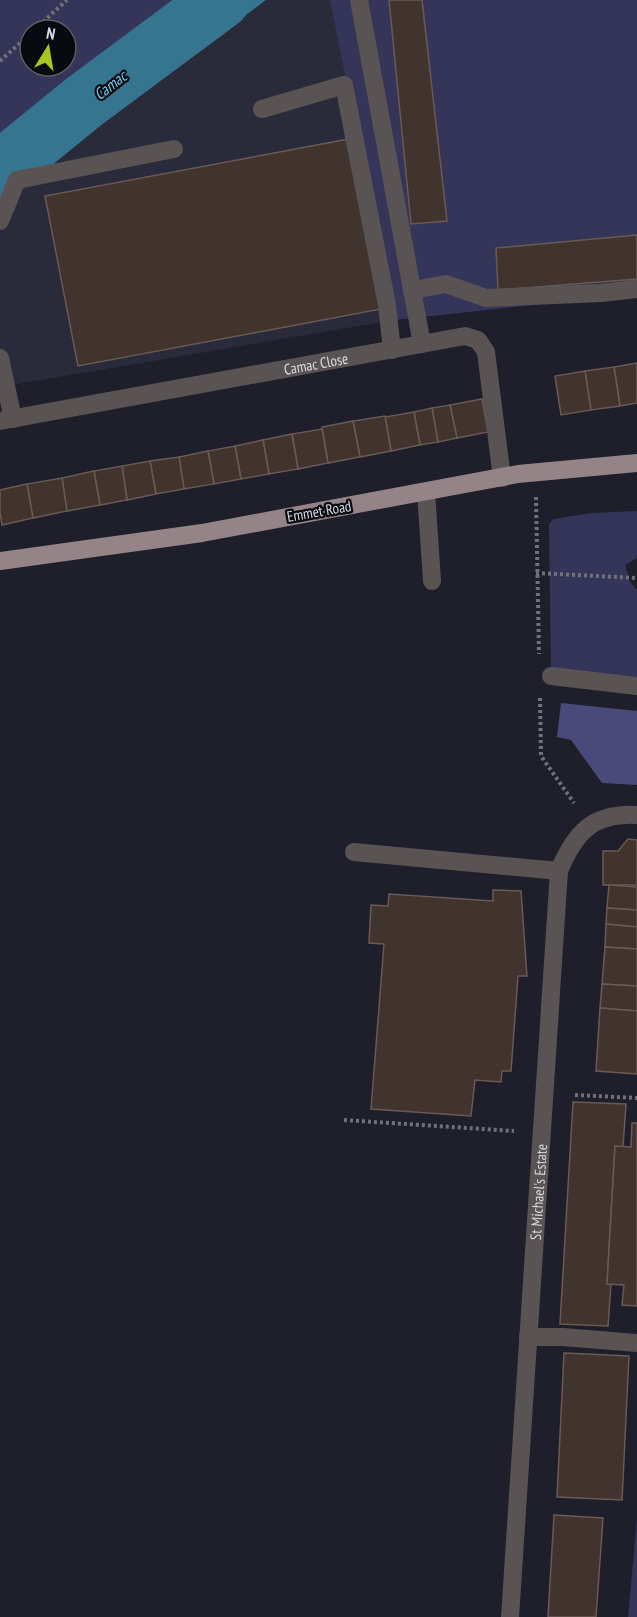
<svg xmlns="http://www.w3.org/2000/svg" width="637" height="1617" font-family="'PT Sans Narrow',sans-serif">
<style>
.built{fill:#292a3a}
.green{fill:#353559;fill-rule:evenodd}
.forest{fill:#494a79}
.water{fill:#35758f}
.lines{fill:none;stroke-linecap:round;stroke-linejoin:round}
.river{stroke:#35758f;stroke-width:58}
.building{fill:#41332e;stroke:#6a5a55;stroke-width:1.5}
.path{stroke:#70717b;stroke-width:4;stroke-dasharray:3 3;stroke-linecap:butt}
.minor{stroke:#5a5354;stroke-width:18}
.major{stroke:#948487;stroke-width:18}
.labels{text-anchor:middle;dominant-baseline:central;stroke-width:4.5;stroke-linejoin:round;paint-order:stroke}
.street-label{font-size:15px;fill:#d8d9e1;stroke:#090a0f}
.water-label{font-size:16px;font-style:italic;fill:#70d0f8;stroke:#090a0f}
</style>
<rect width="100%" height="100%" fill="#1f1f2b"/>
<polygon class="built" points="266,0 330,0 394,320 0,387 0,176 209,43"/>
<g class="green">
<path d="M0,0H176L179,5L0,140ZM30,30H66V66H30Z"/>
<polygon points="330,0 637,0 637,294 394,320"/>
<polygon points="637,511 637,558 625,565 630,582 637,590 637,686 551,676 549,524 554,519 592,513"/>
<polygon points="637,1519 637,1617 628,1617"/>
</g>
<polygon class="forest" points="561,703 637,711 637,785 602,783 571,740 557,737"/>
<polygon class="water" points="186,0 266,0 209,43 179,5"/>
<g class="lines">
<polyline class="river" points="0,170 85,101 221,0"/>
</g>
<g class="building">
<polygon points="389,0 422,0 447,221 411,224"/>
<polygon points="349,139 381,309 78,366 45,196"/>
<polygon points="637,235 637,279 498,290 496,248"/>
<polygon points="637,363 637,403 620,406 614,367"/>
<polygon points="614,367 620,406 591,410 585,371"/>
<polygon points="585,371 591,410 561,415 555,376"/>
<polygon points="482,399 488,432 457,438 450,405"/>
<polygon points="450,405 457,438 438,442 432,408"/>
<polygon points="432,408 438,442 420,445 414,412"/>
<polygon points="414,412 420,445 391,451 385,417"/>
<polygon points="385,416 391,451 360,457 353,421"/>
<polygon points="353,421 360,457 328,463 322,427"/>
<polygon points="322,429 328,463 298,469 292,434"/>
<polygon points="292,434 298,469 269,474 263,440"/>
<polygon points="263,440 269,474 241,479 235,446"/>
<polygon points="235,446 241,479 214,484 208,451"/>
<polygon points="208,451 214,484 184,489 179,457"/>
<polygon points="179,457 184,489 156,494 150,461"/>
<polygon points="150,461 156,494 127,500 122,466"/>
<polygon points="122,466 127,500 100,505 94,471"/>
<polygon points="94,471 100,505 67,511 62,478"/>
<polygon points="62,478 67,511 33,518 27,484"/>
<polygon points="27,484 33,518 2,525 0,512 0,490"/>
<polygon points="628,839 637,840 637,885 603,885 603,851 618,851"/>
<polygon points="609,885 637,887 637,910 607,908"/>
<polygon points="493,890 521,891 527,976 518,976 511,1071 502,1071 501,1082 475,1080 471,1116 371,1109 384,944 369,943 371,905 388,906 389,894 493,901"/>
<polygon points="607,908 637,910 637,927 606,924"/>
<polygon points="606,924 637,927 637,949 605,947"/>
<polygon points="605,947 637,949 637,986 602,984"/>
<polygon points="602,984 637,986 637,1011 600,1008"/>
<polygon points="600,1008 637,1011 637,1074 596,1071"/>
<polygon points="573,1102 626,1104 623,1147 615,1146 607,1284 611,1284 608,1326 560,1324"/>
<polygon points="632,1123 637,1123 637,1306 622,1305 624,1285 607,1284 615,1146 631,1147"/>
<polygon points="564,1353 629,1356 622,1500 557,1497"/>
<polygon points="554,1515 603,1518 596,1617 548,1617"/>
</g>
<g class="lines">
<g class="path">
<polyline points="34,30 67,0"/>
<polyline points="0,61 30,34"/>
<polyline points="536,497 539,654"/>
<polyline points="536,573 637,578"/>
<polyline points="540,698 541,756 574,803"/>
<polyline points="575,1095 637,1098"/>
<polyline points="344,1120 514,1131"/>
</g>
<g class="minor">
<polyline points="359,0 422,344"/>
<polyline points="262,109 344,85 387,305 392,350"/>
<polyline points="0,221 17,180 174,149"/>
<polyline points="413,290 446,284 486,298 601,293 637,289"/>
<polyline points="0,358 13,419"/>
<path id="s1" d="M0,421L465,336L478,340L486,352L502,478"/>
<polyline points="426,492 432,581"/>
<polyline points="551,676 637,686"/>
<polyline points="354,852 559,871"/>
<polyline points="528,1337 563,1337 637,1343"/>
<path id="s2" d="M510,1617L559,871C575,832 593,813 637,815"/>
</g>
<polyline class="major" points="0,561 202,533 518,474 637,463"/>
</g>
<g class="labels">
<g class="street-label">
<text stroke="none"><textPath href="#s1" startOffset="321">Camac Close</textPath></text>
<text transform="translate(319 511) rotate(-10)">Emmet Road</text>
<text stroke="none"><textPath href="#s2" startOffset="426">St Michael's Estate</textPath></text>
</g>
<g class="water-label">
<text transform="translate(110 85) rotate(-38)">Camac</text>
</g>
</g>
<g transform="translate(48 48) rotate(11)"><circle r="28" fill="#090a0f" stroke="#5c5d63" stroke-width="1.5"/>
<path d="M0-4.5L10 22L0 15L-10 22Z" fill="#a7c71e"/>
<text y="-9" font-size="16" font-weight="bold" text-anchor="middle" fill="#d8d9e1">N</text>
</g>
</svg>
